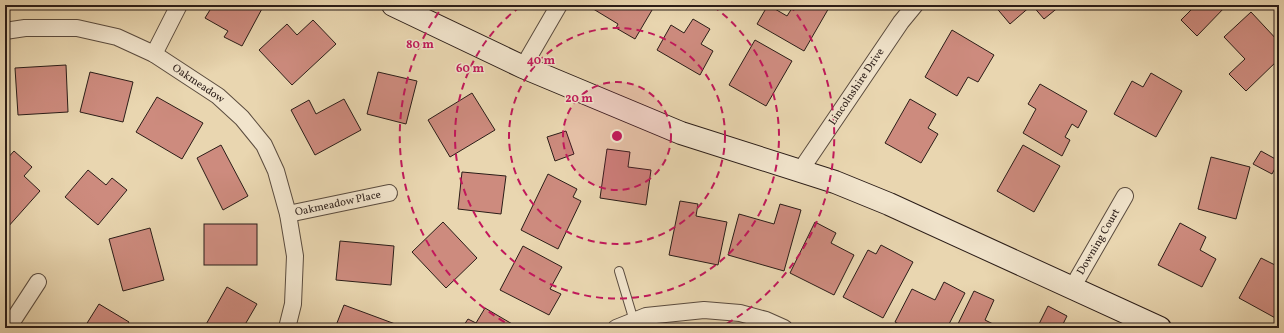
<svg xmlns="http://www.w3.org/2000/svg" width="1284" height="333" font-family="Vollkorn,serif">
<style>
.building{fill:#cd8b7e;stroke:#2b1d18}
.lines{fill:none;stroke-linecap:round;stroke-linejoin:round}
.lane-casing{stroke:#5a4b3e;stroke-width:10}
.street-casing{stroke:#5a4b3e;stroke-width:18}
.secondary-casing{stroke:#2b1d18;stroke-width:24}
.lane{stroke:#f1e4cc;stroke-width:8}
.street{stroke:#f1e4cc;stroke-width:16}
.secondary{stroke:#f1e4cc;stroke-width:22}
.ring{fill:none;stroke:#c2185b;stroke-width:2;stroke-dasharray:7 5}
.labels{text-anchor:middle;dominant-baseline:central;stroke-width:3;stroke-linejoin:round;paint-order:stroke}
.street-label{font-size:11px;fill:#2b1d18;stroke:#f1e4cc}
.centre{fill:#c2185b;stroke:#f1e4cc;stroke-width:2}
.ring-label{font-size:12px;text-anchor:middle;font-weight:bold;fill:#c2185b;stroke:#f1e4cc;stroke-width:3;stroke-linejoin:round;paint-order:stroke}
</style>
<rect width="100%" height="100%" fill="#e9d6b0"/>
<filter id="stains"><feTurbulence type="fractalNoise" baseFrequency=".005" numOctaves="4"/><feColorMatrix values="0 0 0 0 .2 0 0 0 0 .09 0 0 0 0 .02 0 0 0 .5 -.17"/></filter>
<radialGradient id="worn" r=".72"><stop offset=".6" stop-color="#630" stop-opacity="0"/><stop offset="1" stop-color="#630" stop-opacity=".3"/></radialGradient>
<g class="building">
<polygon points="213,5 264,5 242,46 224,37 228,31 205,18"/>
<polygon points="591,5 655,5 635,39 616,28 618,24 590,7"/>
<polygon points="768,5 787,16 794,5 830,6 804,51 757,24"/>
<polygon points="994,5 1032,5 1010,24"/>
<polygon points="1032,5 1059,5 1060,6 1044,19"/>
<polygon points="1196,5 1227,5 1197,36 1181,20"/>
<polygon points="1251,12 1279,42 1279,59 1246,91 1229,74 1245,59 1224,37"/>
<polygon points="693,19 710,29 701,44 713,51 700,75 657,50 671,25 684,33"/>
<polygon points="313,20 336,44 292,85 259,50 287,24 297,35"/>
<polygon points="952,30 994,55 978,82 968,77 957,96 925,77"/>
<polygon points="755,40 792,61 766,106 729,85"/>
<polygon points="66,65 68,112 18,115 15,68"/>
<polygon points="90,72 133,82 123,122 80,112"/>
<polygon points="378,72 417,81 406,124 367,114"/>
<polygon points="1151,73 1182,91 1156,137 1114,114 1132,81 1143,87"/>
<polygon points="1040,84 1087,111 1078,128 1072,124 1065,137 1070,140 1062,156 1023,133 1036,109 1028,104"/>
<polygon points="472,93 495,130 450,157 428,120"/>
<polygon points="157,97 203,123 182,159 136,132"/>
<polygon points="344,99 361,130 315,155 291,110 309,100 316,114"/>
<polygon points="910,99 936,114 928,128 938,134 921,163 885,143"/>
<polygon points="566,131 574,154 555,161 547,137"/>
<polygon points="221,145 248,196 223,210 197,158"/>
<polygon points="1023,145 1060,166 1034,212 997,191"/>
<polygon points="607,149 630,152 628,167 651,170 646,205 600,198"/>
<polygon points="14,151 32,167 24,176 40,191 7,228 5,226 5,161"/>
<polygon points="1261,151 1279,161 1272,174 1253,164"/>
<polygon points="1211,157 1250,167 1236,219 1198,209"/>
<polygon points="88,170 106,185 112,178 127,190 98,225 65,197"/>
<polygon points="462,172 506,176 501,214 458,209"/>
<polygon points="548,174 577,189 573,197 581,201 558,249 521,230"/>
<polygon points="680,201 698,204 696,216 727,222 718,265 669,255"/>
<polygon points="780,204 801,210 784,271 728,255 739,214 774,224"/>
<polygon points="443,222 477,258 446,288 412,252"/>
<polygon points="815,222 836,233 831,243 854,255 834,295 790,273"/>
<polygon points="1180,223 1206,237 1200,250 1216,259 1202,287 1158,265"/>
<rect x="204" y="224" width="53" height="41"/>
<polygon points="150,228 164,280 123,291 109,239"/>
<polygon points="340,241 394,246 391,285 336,280"/>
<polygon points="881,245 913,262 883,318 843,297 868,250 876,254"/>
<polygon points="523,246 562,267 550,289 561,294 549,315 500,290"/>
<polygon points="1261,258 1279,267 1279,320 1239,298"/>
<polygon points="944,282 965,293 947,328 906,328 895,322 912,289 935,300"/>
<polygon points="227,287 257,304 243,328 204,328"/>
<polygon points="974,291 994,300 985,320 1001,328 956,328"/>
<polygon points="99,304 129,322 126,328 84,328"/>
<polygon points="344,305 406,328 335,328"/>
<polygon points="1048,306 1067,316 1061,328 1037,328"/>
<polygon points="485,308 519,328 462,328 468,319 476,323"/>
</g>
<g class="lines">
<g class="lane-casing">
<polyline id="lane" points="619,271 634,321"/>
</g>
<g class="street-casing">
<g id="street">
<polyline points="5,31 25,28 77,28 117,37 154,54 218,96 242,118 264,145 276,171 288,214 295,256 293,304 287,328"/>
<polyline points="154,54 179,5"/>
<polyline points="523,67 559,5"/>
<polyline points="800,171 901,22 915,5"/>
<polyline points="288,214 389,193"/>
<polyline points="1072,288 1125,196"/>
<polyline points="8,328 38,282"/>
<polyline points="616,328 646,316 704,310 740,313 766,320 784,328"/>
</g>
</g>
<g class="secondary-casing">
<polyline id="secondary" points="393,5 523,67 681,133 835,182 889,204 1160,328"/>
</g>
<use href="#lane" class="lane"/>
<use href="#street" class="street"/>
<use href="#secondary" class="secondary"/>
</g>
<circle cx="617" cy="136" r="54" fill="#c2185b" fill-opacity=".12"/>
<g class="ring">
<circle cx="617" cy="136" r="54"/>
<circle cx="617" cy="136" r="108"/>
<path d="M713 6A162 162 0 1 1 521 6"/>
<path d="M515 328A217 217 0 0 1 444 5M790 5A217 217 0 0 1 719 328"/>
</g>
<g class="labels">
<g class="street-label">
<text transform="translate(198 84) rotate(34)">Oakmeadow</text>
<text transform="translate(857 87) rotate(-56)">Lincolnshire Drive</text>
<text transform="translate(338 204) rotate(-12)">Oakmeadow Place</text>
<text transform="translate(1099 242) rotate(-60)">Downing Court</text>
</g>
</g>
<circle cx="617" cy="136" r="6" class="centre"/>
<g class="ring-label">
<text x="420" y="48">80 m</text>
<text x="541" y="64">40 m</text>
<text x="470" y="72">60 m</text>
<text x="579" y="102">20 m</text>
</g>
<rect width="1284" height="333" fill="none" stroke="#e9d6b0" stroke-width="20"/>
<rect x="6" y="6" width="1272" height="321" fill="none" stroke="#2b1d18" stroke-width="2"/>
<rect x="10" y="10" width="1264" height="313" fill="none" stroke="#2b1d18"/>
<rect width="100%" height="100%" filter="url(#stains)"/>
<rect width="100%" height="100%" fill="url(#worn)"/>
</svg>
